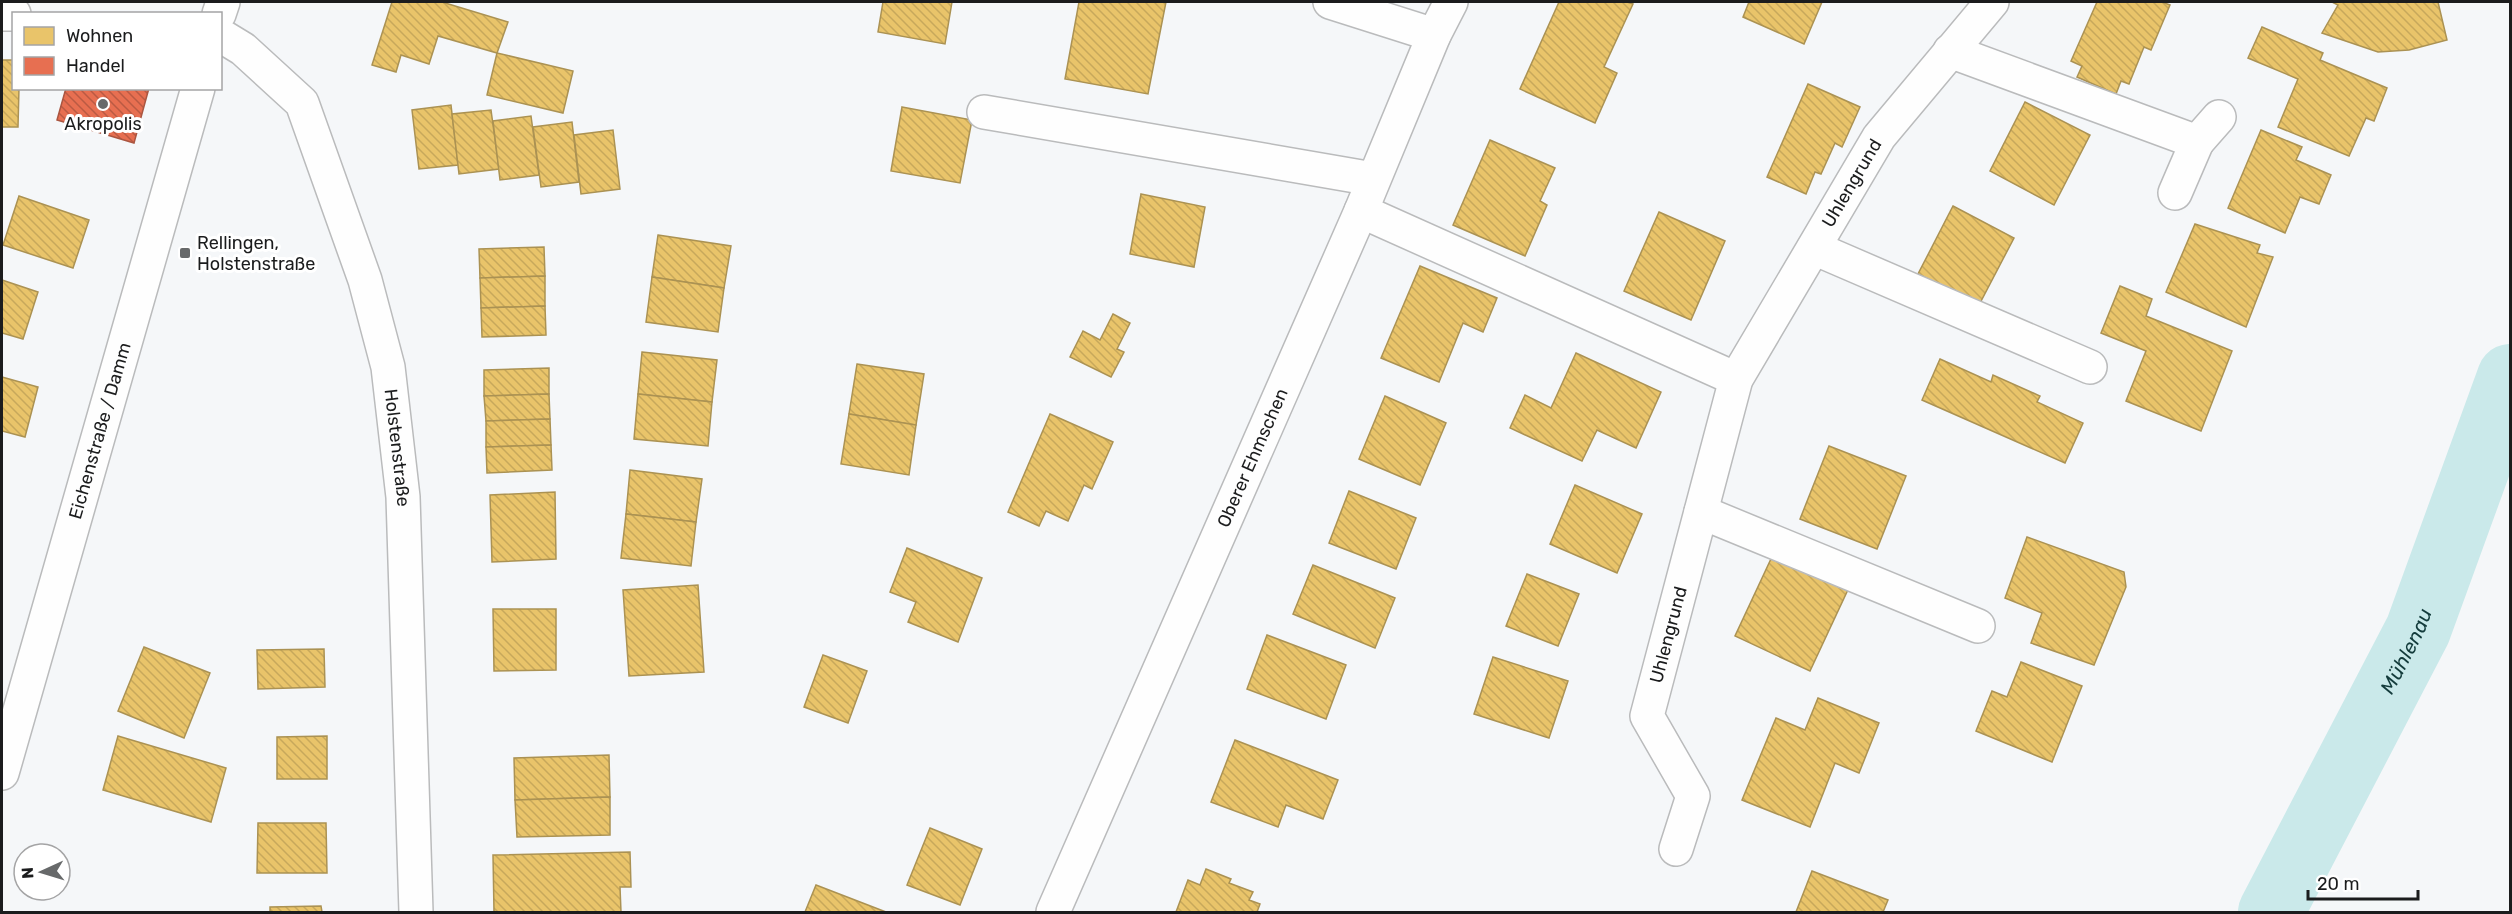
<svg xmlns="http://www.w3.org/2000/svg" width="2512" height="914" font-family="Rubik,sans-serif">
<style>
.homes{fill:url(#homes-back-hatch);stroke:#ab9253;stroke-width:1.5}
.shops{fill:url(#shops-back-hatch);stroke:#aa5641;stroke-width:1.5}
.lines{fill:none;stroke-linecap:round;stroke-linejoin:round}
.river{stroke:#cae9ea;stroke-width:66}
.minor-casing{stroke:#babbbc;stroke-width:36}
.major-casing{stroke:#babbbc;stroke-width:36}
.minor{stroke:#fefefe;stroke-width:33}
.major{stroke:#fefefe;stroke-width:33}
.poi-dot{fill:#67696a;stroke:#fff;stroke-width:2}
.labels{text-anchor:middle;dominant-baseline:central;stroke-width:6;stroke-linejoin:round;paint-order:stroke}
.poi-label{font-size:18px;fill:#1b1c1d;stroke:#fff}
.street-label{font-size:18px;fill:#1b1c1d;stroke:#fff}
.water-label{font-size:20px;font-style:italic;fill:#133b3b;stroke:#fff}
</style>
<defs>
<pattern id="homes-back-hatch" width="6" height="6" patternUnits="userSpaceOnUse" patternTransform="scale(1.5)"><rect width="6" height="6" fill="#e9c46a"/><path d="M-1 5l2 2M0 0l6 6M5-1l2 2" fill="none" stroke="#c7a85b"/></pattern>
<pattern id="shops-back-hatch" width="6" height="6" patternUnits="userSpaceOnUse" patternTransform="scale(1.5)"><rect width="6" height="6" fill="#e76f51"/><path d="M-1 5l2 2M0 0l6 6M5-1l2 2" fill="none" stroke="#ba5a43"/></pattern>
</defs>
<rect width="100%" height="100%" fill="#f5f7f9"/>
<g class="homes">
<polygon points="392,2 442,2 508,22 497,53 438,36 429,64 401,55 396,72 372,65"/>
<polygon points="883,2 952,2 945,44 878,32"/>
<polygon points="1079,2 1166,2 1148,94 1065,79"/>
<polygon points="1559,2 1627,2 1633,4 1604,67 1617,73 1595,123 1520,89"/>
<polygon points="1749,2 1822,2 1804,44 1743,17"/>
<polygon points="2097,2 2162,2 2170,5 2151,50 2144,47 2129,84 2121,81 2116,94 2077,77 2082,66 2071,61"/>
<polygon points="2332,2 2438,2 2447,40 2409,50 2378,52 2322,33 2338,5"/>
<polygon points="2262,27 2323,53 2320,60 2387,88 2374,121 2366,118 2349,156 2278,127 2298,79 2248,58"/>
<polygon points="497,53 573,71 563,113 487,95"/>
<polygon points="2,60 14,60 14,88 19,88 18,127 2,127"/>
<polygon points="1808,84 1860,107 1842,147 1835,143 1821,174 1815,172 1806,194 1767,177"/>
<polygon points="2025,102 2090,135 2054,205 1990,171"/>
<polygon points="451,105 458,165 419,169 412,110"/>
<polygon points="902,107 972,120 960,183 891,171"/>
<polygon points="491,110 499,169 459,174 452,114"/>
<polygon points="531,116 539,175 500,180 493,121"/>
<polygon points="572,122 579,182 541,187 533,127"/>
<polygon points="613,130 620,189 581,194 574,135"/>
<polygon points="2261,130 2302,147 2296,160 2331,175 2319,204 2300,197 2285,233 2228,208"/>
<polygon points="1490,140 1555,168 1540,201 1547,205 1525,256 1453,225"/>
<polygon points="1141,194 1205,207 1194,267 1130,254"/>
<polygon points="19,196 89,220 73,268 3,245"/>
<polygon points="1953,206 2014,238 1979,305 1918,274"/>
<polygon points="1659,212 1725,241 1691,320 1624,291"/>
<polygon points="2195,224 2260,245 2257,253 2273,257 2246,327 2166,292"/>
<polygon points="658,235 731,246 724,288 652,277"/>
<polygon points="544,247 545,276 480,278 479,249"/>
<polygon points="1420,266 1497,298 1483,332 1463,323 1439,382 1381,358"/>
<polygon points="545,276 545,306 481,308 480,278"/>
<polygon points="652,277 724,288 718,332 646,322"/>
<polygon points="2,280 38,292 23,339 2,333"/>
<polygon points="2120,286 2152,299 2146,316 2232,351 2201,431 2126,401 2146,351 2101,333"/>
<polygon points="545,306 546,335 482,337 481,308"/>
<polygon points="1113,314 1130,323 1117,349 1124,352 1111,377 1070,357 1083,331 1100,340"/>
<polygon points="642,352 717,360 712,402 638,394"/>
<polygon points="1576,353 1661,392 1636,448 1597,430 1582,461 1510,428 1525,395 1551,408"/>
<polygon points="1940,359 1991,382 1993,375 2040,396 2037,402 2083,423 2065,463 1922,400"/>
<polygon points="857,364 924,374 916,425 849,414"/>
<polygon points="549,368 549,394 484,396 484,370"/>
<polygon points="2,377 38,387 25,437 2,431"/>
<polygon points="549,394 550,419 486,421 484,396"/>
<polygon points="638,394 712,402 708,446 634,439"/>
<polygon points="1385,396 1446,423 1420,485 1359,459"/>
<polygon points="849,414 916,425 909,475 841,464"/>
<polygon points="1050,414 1113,442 1092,489 1084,485 1068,521 1046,511 1039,526 1008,512"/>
<polygon points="550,419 551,445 486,447 486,421"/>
<polygon points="551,445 552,470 487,473 486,447"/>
<polygon points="1829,446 1906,476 1877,549 1800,519"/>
<polygon points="630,470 702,479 696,522 626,514"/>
<polygon points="1575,485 1642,514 1617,573 1550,544"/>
<polygon points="1349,491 1416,518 1396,569 1329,543"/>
<polygon points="555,492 556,559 492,562 490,495"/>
<polygon points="626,514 696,522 691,566 621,558"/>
<polygon points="2027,537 2124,572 2126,587 2094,665 2031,643 2042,613 2005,598"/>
<polygon points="1777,546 1852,581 1810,671 1735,636"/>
<polygon points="907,548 982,578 958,642 908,622 916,602 890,592"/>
<polygon points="1313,565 1395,598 1375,648 1293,614"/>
<polygon points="1527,574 1579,594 1558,646 1506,626"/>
<polygon points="698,585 704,672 629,676 623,590"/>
<polygon points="493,609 556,609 556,670 494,671"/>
<polygon points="1267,635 1346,665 1326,719 1247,689"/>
<polygon points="144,647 210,673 184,738 118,711"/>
<polygon points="324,649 325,687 258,689 257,650"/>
<polygon points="823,655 867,671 848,723 804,707"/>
<polygon points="1493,657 1568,681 1549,738 1474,714"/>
<polygon points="2021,662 2082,686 2052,762 1976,731 1992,691 2007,697"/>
<polygon points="1818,698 1879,723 1859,773 1835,763 1810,827 1742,800 1776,718 1805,730"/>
<polygon points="118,736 226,768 211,822 103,790"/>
<polygon points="327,736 327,779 277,779 277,737"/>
<polygon points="1235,740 1338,780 1323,819 1286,805 1278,827 1211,802"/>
<polygon points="609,755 610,797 515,800 514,758"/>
<polygon points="610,797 610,835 517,837 515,800"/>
<polygon points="258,823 326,823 327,873 257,873"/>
<polygon points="930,828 982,849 960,905 907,885"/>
<polygon points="630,852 631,887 620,887 621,912 494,912 493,855"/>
<polygon points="1206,869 1231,879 1229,883 1253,892 1249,900 1260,904 1257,912 1176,912 1188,880 1200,885"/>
<polygon points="1812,871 1888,900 1883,912 1796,912"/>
<polygon points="816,885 886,912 805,912"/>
<polygon points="321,906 322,912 270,912 270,907"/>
</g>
<polygon class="shops" points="66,88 149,88 134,143 57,120"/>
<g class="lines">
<path class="river" id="s1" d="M2271,912L2418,630L2510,377"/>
<g class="minor-casing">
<g id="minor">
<polyline points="1330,2 1434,35"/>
<polyline points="2,14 14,14"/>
<path id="s2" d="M220,35L243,49L302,103L365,280L388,367L403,497L416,912"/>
<polyline points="1950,51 2197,142 2219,117"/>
<polyline points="984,112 1373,179"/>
<polyline points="2175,193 2197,142"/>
<polyline points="1361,211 1736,379"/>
<polyline points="1814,248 2090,367"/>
<polyline points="1701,512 1978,626"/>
<path id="s3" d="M1676,849L1693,796L1647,716L1736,379L1879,137L1992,2"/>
<path id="s4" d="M1053,912L1361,211L1434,35L1451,2"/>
</g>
</g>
<g class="major-casing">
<g id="major">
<polyline points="219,14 223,2"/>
<path id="s5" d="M2,773L198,88"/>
</g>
</g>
<use href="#minor" class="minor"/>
<use href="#major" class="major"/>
</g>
<g class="poi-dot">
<circle cx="103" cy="104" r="6"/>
<rect x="179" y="247" width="12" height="12" rx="3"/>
</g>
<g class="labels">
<g class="poi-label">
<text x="103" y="124">Akropolis</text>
<text x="197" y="243" text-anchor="start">Rellingen,<tspan x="197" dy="21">Holstenstraße</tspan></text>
</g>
<g class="street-label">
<text stroke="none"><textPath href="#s3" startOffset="724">Uhlengrund</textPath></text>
<text stroke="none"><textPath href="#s5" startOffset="356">Eichenstraße / Damm</textPath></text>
<text stroke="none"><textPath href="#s2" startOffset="466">Holstenstraße</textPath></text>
<text stroke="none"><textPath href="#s4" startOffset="496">Oberer Ehmschen</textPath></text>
<text stroke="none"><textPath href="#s3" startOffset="232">Uhlengrund</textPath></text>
</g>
<g class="water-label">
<text stroke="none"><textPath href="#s1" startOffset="294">Mühlenau</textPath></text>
</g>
</g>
<rect width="2512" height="914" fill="none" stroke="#1b1c1d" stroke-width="6"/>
<rect x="12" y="12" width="210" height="78" fill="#ffffff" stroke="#a4a4a5" stroke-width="1.5"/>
<rect x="24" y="27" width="30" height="18" fill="#e9c46a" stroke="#a4a4a5" stroke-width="1.5"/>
<text x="66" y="42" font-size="18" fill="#1b1c1d">Wohnen</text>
<rect x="24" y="57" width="30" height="18" fill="#e76f51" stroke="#a4a4a5" stroke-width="1.5"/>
<text x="66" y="72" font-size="18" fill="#1b1c1d">Handel</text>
<g transform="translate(42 872) rotate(266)"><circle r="28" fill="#ffffff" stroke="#a4a4a5" stroke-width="1.5"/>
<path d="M0-4.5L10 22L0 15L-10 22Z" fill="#67696a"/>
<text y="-9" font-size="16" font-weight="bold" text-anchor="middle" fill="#1b1c1d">N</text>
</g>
<path d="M2308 890v9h110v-9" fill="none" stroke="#1b1c1d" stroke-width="3"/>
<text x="2317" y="890" font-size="18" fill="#1b1c1d" stroke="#ffffff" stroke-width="4.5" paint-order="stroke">20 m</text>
</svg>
